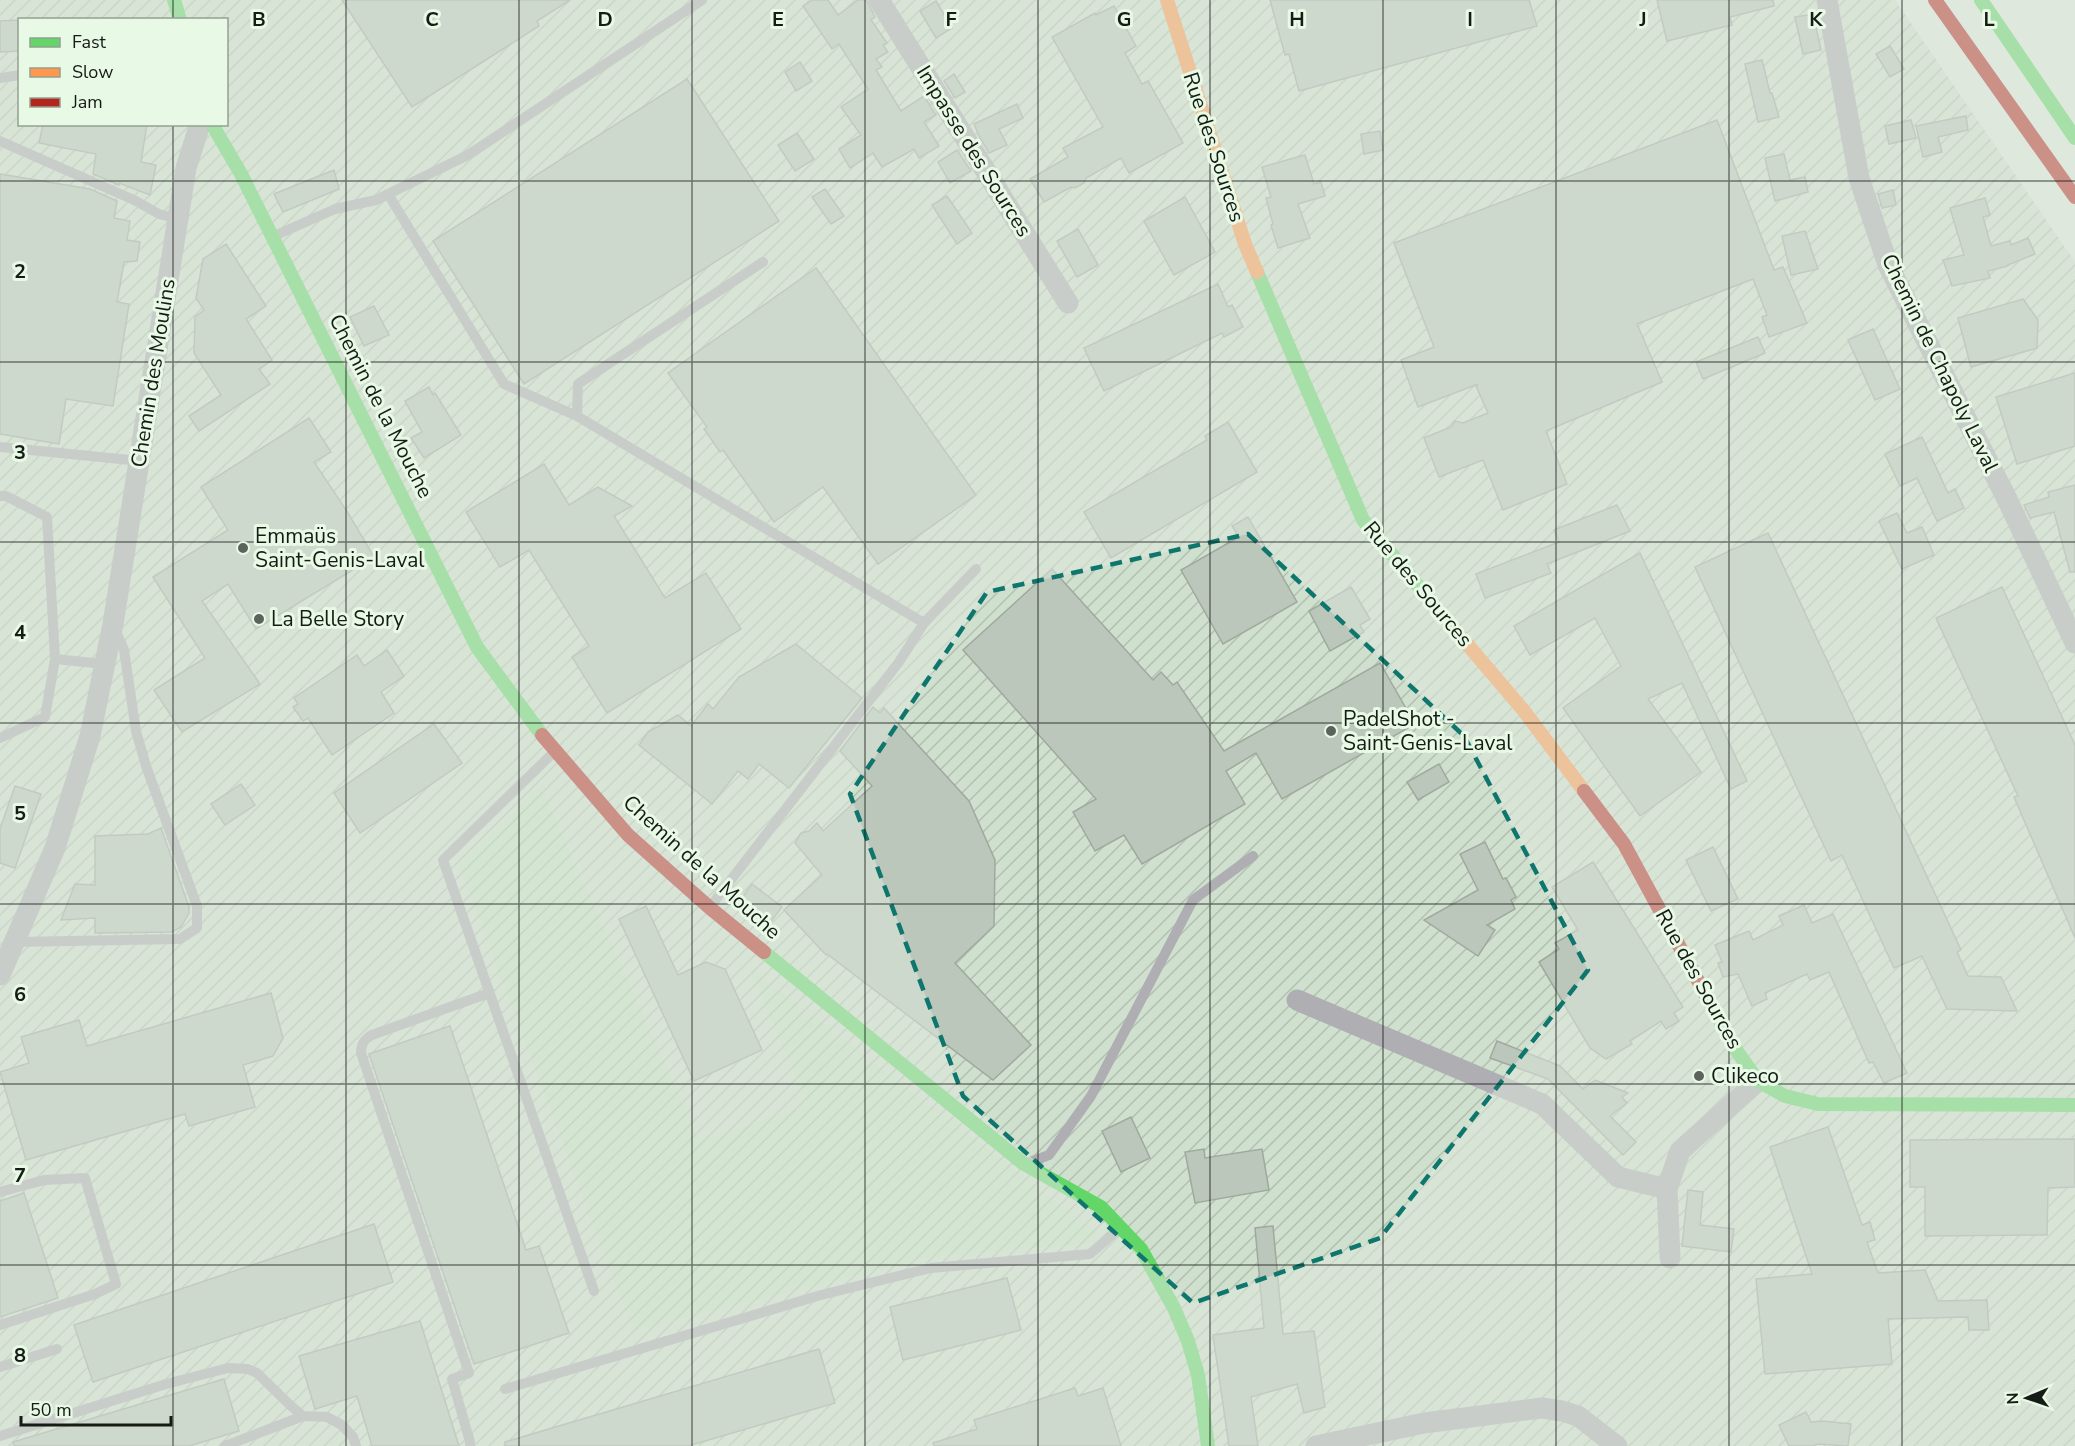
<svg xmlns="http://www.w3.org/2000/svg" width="2075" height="1446" font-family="'Nunito Sans',sans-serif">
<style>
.industrial{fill:url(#industrial-furrows);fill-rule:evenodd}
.garden{fill:url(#garden-furrows)}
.building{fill:#bbc7ba;stroke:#a0a89f;stroke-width:1.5}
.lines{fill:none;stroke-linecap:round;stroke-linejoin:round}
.lane{stroke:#aeaeb3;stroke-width:10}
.street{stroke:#aeaeb3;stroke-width:21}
.fast{stroke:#63d668;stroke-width:14}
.slow{stroke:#ff974d;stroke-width:14}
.jam{stroke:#b3261e;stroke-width:14}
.marked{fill:none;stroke:#0f766e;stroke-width:4.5;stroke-dasharray:12 8;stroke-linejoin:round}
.grid{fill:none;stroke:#151b15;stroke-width:1.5;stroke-opacity:0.55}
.poi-dot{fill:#5b635b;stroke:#e8f9e6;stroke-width:2}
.labels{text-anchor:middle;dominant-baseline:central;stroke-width:6;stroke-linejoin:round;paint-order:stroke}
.street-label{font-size:21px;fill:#151b15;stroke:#e8f9e6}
.poi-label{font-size:21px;fill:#151b15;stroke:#e8f9e6;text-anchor:start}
.grid-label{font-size:20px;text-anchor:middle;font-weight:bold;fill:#151b15;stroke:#e8f9e6;stroke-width:6;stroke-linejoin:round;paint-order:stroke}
</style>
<defs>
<pattern id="industrial-furrows" width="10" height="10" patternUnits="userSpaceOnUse" patternTransform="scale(1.5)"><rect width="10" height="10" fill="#d0e0ce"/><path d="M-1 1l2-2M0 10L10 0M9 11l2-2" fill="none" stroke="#b2c0b0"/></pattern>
<pattern id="garden-furrows" width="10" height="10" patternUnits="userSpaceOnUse" patternTransform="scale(1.5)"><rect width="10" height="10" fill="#c7e2c4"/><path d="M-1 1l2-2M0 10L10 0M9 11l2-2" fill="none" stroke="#aac1a8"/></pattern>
</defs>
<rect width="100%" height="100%" fill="#dee8dd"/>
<path class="industrial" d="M0,0H1895L2075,262V1446H0ZM20,20H226V124H20ZM541,786L700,1141L807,1105L750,970L1088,1244L927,1258L633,1331Z"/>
<polygon class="garden" points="541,786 700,1141 807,1105 749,968 1097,1233 1088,1244 927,1258 633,1331 459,864"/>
<g class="building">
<polygon points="342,0 570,0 537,21 539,26 412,107"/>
<polygon points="812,0 828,0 838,15 858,0 866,0 875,17 871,20 887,43 883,45 888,52 876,59 882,67 876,70 901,111 924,96 936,115 924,122 939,146 919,158 914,149 882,167 873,153 850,168 839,149 861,135 841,107 868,89 839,44 832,49 803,6"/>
<polygon points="1270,0 1529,0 1537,26 1299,91 1289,54 1285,55"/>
<polygon points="1657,0 1773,0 1774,6 1730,17 1732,25 1667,41"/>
<polygon points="936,1 952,28 936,38 920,11"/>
<polygon points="1114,6 1136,46 1125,53 1142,84 1148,81 1183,143 1129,173 1121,158 1086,178 1084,183 1075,188 1071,187 1044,202 1030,179 1068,157 1063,148 1103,127 1052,37 1095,13 1096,15"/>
<polygon points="1813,14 1821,50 1803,54 1795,17"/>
<polygon points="20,20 20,51 0,52 0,21"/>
<polygon points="1890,46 1904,69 1890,77 1876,54"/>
<polygon points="1762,60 1770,93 1772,93 1779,117 1758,122 1745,64"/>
<polygon points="800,62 812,81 796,91 785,72"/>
<polygon points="954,74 965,92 955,98 944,81"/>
<polygon points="687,79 779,221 524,384 433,241"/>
<polygon points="1017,104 1023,118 999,129 1007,145 989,153 979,136 974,124"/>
<polygon points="1966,116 1968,130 1938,137 1942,152 1923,157 1916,126"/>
<polygon points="1717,120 1774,270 1783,267 1807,323 1769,337 1762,317 1767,315 1753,279 1637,324 1662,382 1546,431 1567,484 1503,510 1483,460 1439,477 1424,438 1451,427 1455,421 1463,423 1488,413 1476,386 1478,384 1418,407 1401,360 1434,347 1394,243"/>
<polygon points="1911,120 1916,138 1889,144 1885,126"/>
<polygon points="43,124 147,124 141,162 156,165 150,195 119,183 119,185 93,174 96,154 39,143"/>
<polygon points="1380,131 1383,150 1364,154 1361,134"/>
<polygon points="797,133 814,159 795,171 778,145"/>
<polygon points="957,150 971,171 950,183 938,162"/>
<polygon points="1784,154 1790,180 1805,177 1808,192 1775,201 1765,158"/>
<polygon points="1305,155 1314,184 1321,182 1325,196 1298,204 1310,238 1278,248 1271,225 1273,224 1266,198 1271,197 1262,167"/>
<polygon points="334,170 339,189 283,212 274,194"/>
<polygon points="0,174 90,189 117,201 114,218 130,221 127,240 140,242 137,261 124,262 117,302 129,304 113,406 66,399 59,444 0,434"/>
<polygon points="825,189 844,216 831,224 812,197"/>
<polygon points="1893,190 1896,205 1882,208 1878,194"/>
<polygon points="947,196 972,233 957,244 932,205"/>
<polygon points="1185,197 1215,252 1174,275 1144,221"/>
<polygon points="1985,198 1990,215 1983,217 1991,246 2010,241 2011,245 2028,238 2035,254 2008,265 2008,266 1988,271 1990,278 1952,286 1943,260 1964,255 1950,208"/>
<polygon points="1078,229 1098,265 1077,277 1057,241"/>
<polygon points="1805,231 1818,269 1791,275 1782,236"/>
<polygon points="226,244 266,306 246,319 272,360 259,369 270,384 199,431 189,416 221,395 194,353 195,317 204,310 196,298 203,259"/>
<polygon points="816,268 976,495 878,564 823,487 774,522 723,450 720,452 704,429 707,427 668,373"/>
<polygon points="1218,284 1228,307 1232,305 1243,327 1224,337 1222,333 1104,391 1084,348"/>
<polygon points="2023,299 2038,320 2037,348 1971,367 1958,318"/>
<polygon points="374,306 389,335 364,346 350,317"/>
<polygon points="1873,329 1900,389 1875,400 1848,340"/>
<polygon points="1758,337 1765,353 1703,379 1696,362"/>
<polygon points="2075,373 2075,446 2017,464 1996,397"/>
<polygon points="429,387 433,395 435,393 461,435 424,458 411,438 422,432 405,401"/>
<polygon points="309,418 331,452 314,462 348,513 374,557 256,629 228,584 202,601 260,684 182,732 154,690 205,658 153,577 228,530 201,487"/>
<polygon points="1228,422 1257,472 1111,558 1084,512 1207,440 1205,436"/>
<polygon points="1922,437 1948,493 1955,489 1964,508 1937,521 1917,478 1900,486 1885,454"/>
<polygon points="544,464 569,505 598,487 632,506 614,516 665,598 706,573 741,629 607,713 572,657 589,646 529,550 500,567 466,512"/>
<polygon points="2075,485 2075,572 2070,572 2054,512 2030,518 2024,505 2049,497 2048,492"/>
<polygon points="1617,505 1630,531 1547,564 1551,573 1485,598 1476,574 1559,542 1554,530"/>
<polygon points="1897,513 1907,533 1922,527 1934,555 1902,569 1879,521"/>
<polygon points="1248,517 1297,602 1223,644 1181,570 1239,537 1232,526"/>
<polygon points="1768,533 1961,950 1957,952 1968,976 2001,977 2017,1011 1947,1009 1922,956 1894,968 1842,855 1831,861 1695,567"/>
<polygon points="1640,553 1747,781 1731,789 1682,683 1648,699 1701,772 1640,816 1563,708 1621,666 1595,618 1530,655 1514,626"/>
<polygon points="1052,569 1153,680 1161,672 1173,685 1177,682 1224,751 1380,663 1415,724 1282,799 1256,753 1226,771 1245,804 1142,864 1124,835 1095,851 1073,812 1096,799 963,650"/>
<polygon points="1351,587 1370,619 1360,625 1364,632 1330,651 1309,611"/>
<polygon points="2002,587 2075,745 2075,938 2014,797 2018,796 1936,618"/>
<polygon points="796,644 862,698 789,788 759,764 748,779 738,771 712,804 639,745 648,732 678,715 691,726 708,704 713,709 739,677"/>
<polygon points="387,650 404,676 381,692 394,713 332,755 308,718 303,721 293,707 298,704 294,698 357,655 364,666"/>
<polygon points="873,707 880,713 884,708 969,801 995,860 994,926 955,963 1031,1045 993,1080 827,954 826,955 784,910 822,875 795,843 801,833 809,831 817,823 823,831 872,786 840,751"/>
<polygon points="434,724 462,763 360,833 334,793"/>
<polygon points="1439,764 1449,782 1418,800 1407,782"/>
<polygon points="241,784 255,805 225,825 211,804"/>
<polygon points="15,786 41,794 15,868 0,863 0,829"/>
<polygon points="161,828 189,907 189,913 181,927 172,932 95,933 95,918 61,920 75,884 95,885 95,836 148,834"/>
<polygon points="1485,842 1503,879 1506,878 1516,897 1511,900 1515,909 1487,925 1495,930 1478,956 1424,920 1478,890 1460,854"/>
<polygon points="1713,847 1738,899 1711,911 1686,860"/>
<polygon points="1593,862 1683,1007 1674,1013 1679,1021 1666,1029 1661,1021 1630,1041 1632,1044 1606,1059 1590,1048 1539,962 1559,949 1555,943 1578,930 1552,887"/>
<polygon points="752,884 782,907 769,924 744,905 744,895"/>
<polygon points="1804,905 1812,923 1833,914 1907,1073 1884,1083 1873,1062 1869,1063 1829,972 1810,980 1807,974 1765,993 1767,999 1752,1006 1738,974 1723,977 1718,963 1722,962 1715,945 1749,931 1753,940 1783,925 1779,916"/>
<polygon points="646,906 678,975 706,962 725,969 762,1050 694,1081 619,919"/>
<polygon points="271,993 283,1038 273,1056 243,1065 255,1107 189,1126 185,1114 26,1160 0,1072 29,1063 21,1037 79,1020 87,1046"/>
<polygon points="450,1026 526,1250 539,1246 569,1333 474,1364 369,1054"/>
<polygon points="1497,1041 1560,1066 1583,1089 1595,1080 1628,1093 1622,1097 1627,1103 1610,1116 1636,1142 1623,1155 1548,1079 1490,1058"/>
<polygon points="1131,1117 1150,1158 1121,1172 1102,1131"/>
<polygon points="1828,1127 1862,1225 1870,1222 1875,1240 1867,1242 1878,1273 1925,1270 1938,1301 1987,1300 1989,1330 1969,1330 1968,1317 1888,1319 1892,1364 1765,1374 1756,1279 1812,1274 1770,1147"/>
<polygon points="2075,1139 2075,1187 2048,1188 2047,1235 1925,1236 1925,1187 1910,1187 1910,1140"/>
<polygon points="1204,1149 1205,1158 1262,1149 1269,1190 1195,1203 1185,1152"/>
<polygon points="1688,1190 1703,1192 1700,1225 1734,1229 1731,1252 1682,1246"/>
<polygon points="24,1193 58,1298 0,1317 0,1201"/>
<polygon points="374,1224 393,1282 93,1382 74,1325"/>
<polygon points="1273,1226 1283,1334 1314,1331 1325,1407 1304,1413 1297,1384 1251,1397 1258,1446 1229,1446 1213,1335 1264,1328 1255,1228"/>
<polygon points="1007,1278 1021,1330 903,1360 890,1307"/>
<polygon points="420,1321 459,1446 372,1446 357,1396 315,1409 299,1356"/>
<polygon points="819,1349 835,1403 688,1446 505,1446 505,1442"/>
<polygon points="224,1379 239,1431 189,1446 14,1446 13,1442"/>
<polygon points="1075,1388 1078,1396 1103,1388 1121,1446 934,1446 933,1443 977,1429 974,1420"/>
<polygon points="1806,1412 1811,1422 1823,1421 1851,1424 1848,1446 1818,1444 1813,1446 1789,1446 1779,1425"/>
</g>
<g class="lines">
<g class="lane">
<polyline points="0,78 20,75"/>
<polyline points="0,141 134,200 159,214 178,219"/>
<polyline points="388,194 504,384 577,416"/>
<polyline points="274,236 335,209 376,200 468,155 702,0"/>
<polyline points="763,262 578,384 577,416 924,623"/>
<polyline points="0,447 140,461"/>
<polyline points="0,496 6,496 47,517 55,659 45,717 0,738"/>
<polyline points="55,659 104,664"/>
<polyline points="554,752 443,860 594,1291"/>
<polyline points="710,907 899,662 924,623 976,569"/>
<polyline points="15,942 180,939 197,928 197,906 146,766 136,731 124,650 115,629"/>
<polyline points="1030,1162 1049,1155 1091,1096 1193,900 1253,856"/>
<polyline points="0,1192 44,1180 85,1178 116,1284 95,1294 0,1325"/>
<polyline points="0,1367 57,1349"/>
<polyline points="505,1389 821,1295 931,1268 1090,1254 1120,1228"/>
<polyline points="0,1436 166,1384 228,1368 248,1369 257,1373 290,1405 303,1416 327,1417 342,1425 353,1437 356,1446"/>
<polyline points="225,1446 303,1416"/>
<path d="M470,1446V1442L452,1379L469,1373L361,1053C361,1044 364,1039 372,1035L489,993"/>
</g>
<g class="street">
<polyline points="879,0 1068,303"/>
<polyline points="1827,0 1859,178 1888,265 2007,499 2075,643"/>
<polyline points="0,975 55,848 90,736 113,624 183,187 186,168 200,124"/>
<polyline points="1297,1000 1542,1104 1618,1177 1667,1189"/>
<polyline points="1670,1258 1667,1189 1680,1151 1758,1081"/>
<polyline points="1316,1446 1424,1423 1542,1408 1562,1411 1578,1416 1617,1446"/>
</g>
<g class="fast">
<polyline points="174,0 180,20"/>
<polyline points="1981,0 2075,138"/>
<polyline points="212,124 241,174 477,647 542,735"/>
<polyline points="1257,272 1363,520 1445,618"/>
<polyline points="764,952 1024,1164 1101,1207 1141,1249 1174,1308 1188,1341 1198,1375 1208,1446"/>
<polyline points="1709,1001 1734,1047 1758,1081 1785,1096 1818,1104 2075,1105"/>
</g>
<g class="slow">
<polyline points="1167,0 1245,244 1257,272"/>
<polyline points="1445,618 1524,711 1584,791"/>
</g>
<g class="jam">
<polyline points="1935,0 2075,197"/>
<polyline points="542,735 628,835 710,908 764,952"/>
<polyline points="1584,791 1624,844 1709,1001"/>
</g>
</g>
<path d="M0 0H2075V1446H0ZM1248,534L1464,736L1588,970L1380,1238L1193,1303L963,1096L850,794L987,592Z" fill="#dee8dd" fill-opacity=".55" fill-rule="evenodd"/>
<path class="marked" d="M1248,534L1464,736L1588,970L1380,1238L1193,1303L963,1096L850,794L987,592Z"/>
<path class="grid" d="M173,0V20M346,0V1446M519,0V1446M692,0V1446M865,0V1446M1038,0V1446M1210,0V1446M1383,0V1446M1556,0V1446M1729,0V1446M1902,0V1446M173,124V1446M0,181H2075M0,362H2075M0,542H2075M0,723H2075M0,904H2075M0,1084H2075M0,1265H2075"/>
<g class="poi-dot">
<circle cx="243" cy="548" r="6"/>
<circle cx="259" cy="619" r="6"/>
<circle cx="1331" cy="731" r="6"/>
<circle cx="1699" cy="1076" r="6"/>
</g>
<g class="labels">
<g class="street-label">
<text transform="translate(1214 147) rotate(72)">Rue des Sources</text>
<text transform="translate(974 151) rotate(58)">Impasse des Sources</text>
<text transform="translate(1940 363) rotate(64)">Chemin de Chapoly Laval</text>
<text transform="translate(153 373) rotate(-81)">Chemin des Moulins</text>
<text transform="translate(381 406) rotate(63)">Chemin de la Mouche</text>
<text transform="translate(1418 584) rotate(50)">Rue des Sources</text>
<text transform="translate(702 867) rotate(42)">Chemin de la Mouche</text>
<text transform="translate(1699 979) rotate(61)">Rue des Sources</text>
</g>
<g class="poi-label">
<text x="255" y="536">Emmaüs<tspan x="255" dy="24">Saint-Genis-Laval</tspan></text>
<text x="271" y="619">La Belle Story</text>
<text x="1343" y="719">PadelShot -<tspan x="1343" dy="24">Saint-Genis-Laval</tspan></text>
<text x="1711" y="1076">Clikeco</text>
</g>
</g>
<g class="grid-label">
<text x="259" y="26">B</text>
<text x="432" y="26">C</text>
<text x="605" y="26">D</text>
<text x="778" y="26">E</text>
<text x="951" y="26">F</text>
<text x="1124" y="26">G</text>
<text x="1297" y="26">H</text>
<text x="1470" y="26">I</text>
<text x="1643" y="26">J</text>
<text x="1816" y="26">K</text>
<text x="1989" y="26">L</text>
<text x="20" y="278">2</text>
<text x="20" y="459">3</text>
<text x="20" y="639">4</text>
<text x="20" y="820">5</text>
<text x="20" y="1001">6</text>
<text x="20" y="1182">7</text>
<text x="20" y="1362">8</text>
</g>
<rect x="18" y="18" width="210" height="108" fill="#e8f9e6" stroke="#94a092" stroke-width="1.5"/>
<rect x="30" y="38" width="30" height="9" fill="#63d668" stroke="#94a092" stroke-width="1.5"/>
<text x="72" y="48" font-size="18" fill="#151b15">Fast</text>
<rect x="30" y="68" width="30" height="9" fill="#ff974d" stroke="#94a092" stroke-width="1.5"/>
<text x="72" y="78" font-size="18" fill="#151b15">Slow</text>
<rect x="30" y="98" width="30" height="9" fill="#b3261e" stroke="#94a092" stroke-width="1.5"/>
<text x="72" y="108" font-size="18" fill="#151b15">Jam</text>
<g transform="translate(2027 1398) rotate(268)" stroke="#e8f9e6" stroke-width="4.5" paint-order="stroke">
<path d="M0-4.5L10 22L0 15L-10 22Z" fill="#151b15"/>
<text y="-9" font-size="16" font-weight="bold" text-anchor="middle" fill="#151b15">N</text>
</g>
<path d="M21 1416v9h150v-9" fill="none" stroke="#151b15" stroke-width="3"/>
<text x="30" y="1416" font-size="18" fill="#151b15" stroke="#e8f9e6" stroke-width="4.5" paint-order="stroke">50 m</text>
</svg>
